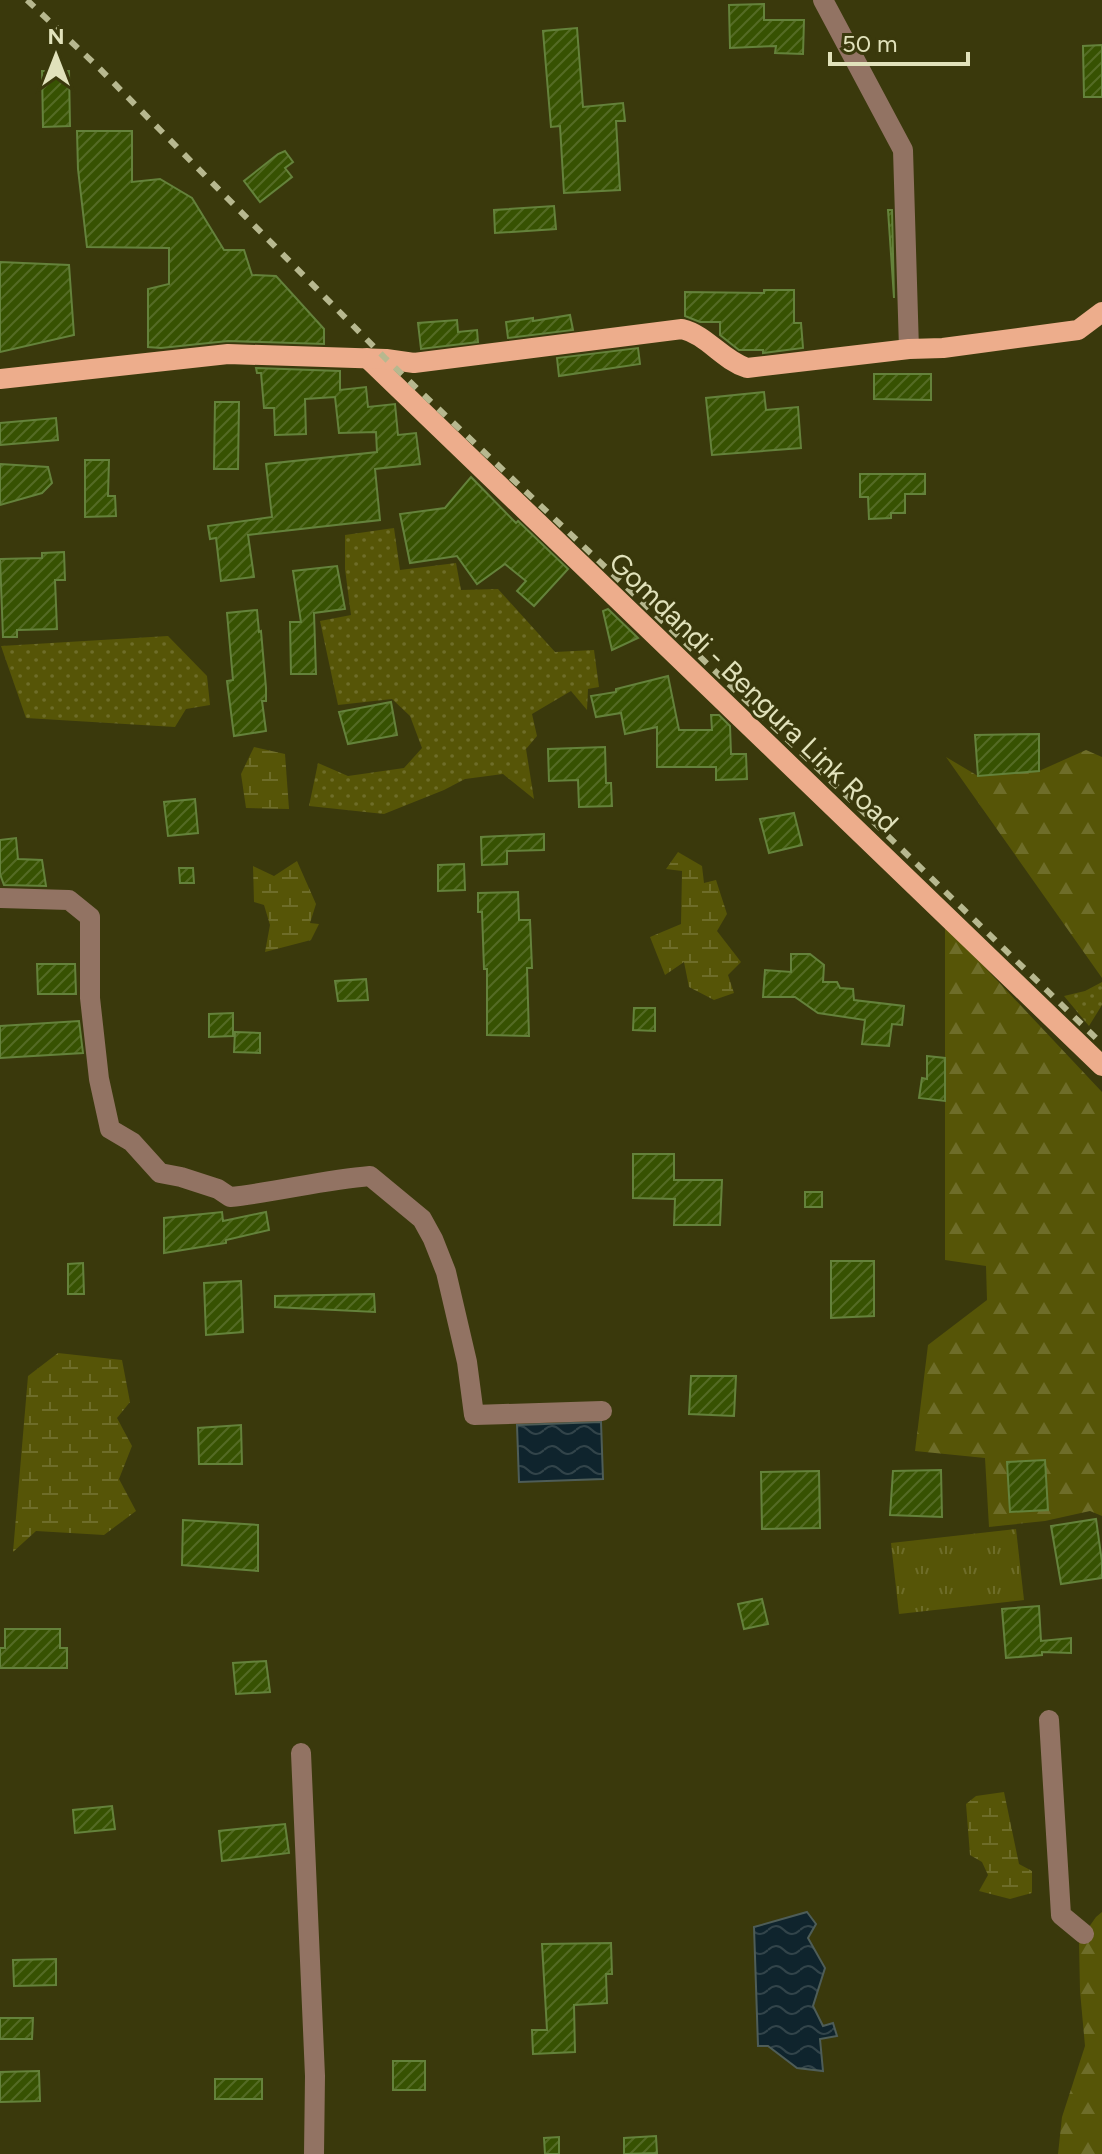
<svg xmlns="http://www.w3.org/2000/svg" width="1102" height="2154" font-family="Figtree,sans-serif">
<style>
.grass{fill:url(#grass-dots)}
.forest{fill:url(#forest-firs)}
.wetland{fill:url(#wetland-marsh)}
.park{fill:url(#park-tufts)}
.water{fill:url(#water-waves);stroke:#4e5d58;stroke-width:2}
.building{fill:url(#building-hatch);stroke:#64823b;stroke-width:2}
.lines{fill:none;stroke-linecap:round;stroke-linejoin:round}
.minor{stroke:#927363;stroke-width:20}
.major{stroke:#edad8c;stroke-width:20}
.rail{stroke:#b7b88f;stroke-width:6;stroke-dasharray:10 10;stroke-linecap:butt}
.labels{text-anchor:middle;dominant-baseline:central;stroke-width:6;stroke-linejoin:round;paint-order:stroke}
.street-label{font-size:28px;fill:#e1e2bb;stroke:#3a390c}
</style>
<defs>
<pattern id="grass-dots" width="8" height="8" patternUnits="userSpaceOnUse" patternTransform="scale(2)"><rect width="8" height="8" fill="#565507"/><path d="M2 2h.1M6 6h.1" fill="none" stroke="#6e6d29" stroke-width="1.8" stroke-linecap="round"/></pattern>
<pattern id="forest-firs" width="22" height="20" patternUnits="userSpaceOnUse" patternTransform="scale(2)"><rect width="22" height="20" fill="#565507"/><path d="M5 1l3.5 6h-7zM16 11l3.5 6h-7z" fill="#6e6d29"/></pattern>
<pattern id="wetland-marsh" width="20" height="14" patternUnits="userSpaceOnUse" patternTransform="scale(2)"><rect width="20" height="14" fill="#565507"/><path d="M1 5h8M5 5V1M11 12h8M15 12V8" fill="none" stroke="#6e6d29"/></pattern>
<pattern id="park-tufts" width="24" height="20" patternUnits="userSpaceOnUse" patternTransform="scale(2)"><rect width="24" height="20" fill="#565507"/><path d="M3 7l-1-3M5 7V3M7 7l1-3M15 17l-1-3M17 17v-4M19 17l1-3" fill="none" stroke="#6e6d29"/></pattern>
<pattern id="water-waves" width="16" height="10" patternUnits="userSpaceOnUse" patternTransform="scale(2)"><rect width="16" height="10" fill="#0f242d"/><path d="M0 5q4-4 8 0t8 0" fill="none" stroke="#32444a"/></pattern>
<pattern id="building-hatch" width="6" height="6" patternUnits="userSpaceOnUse" patternTransform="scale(2)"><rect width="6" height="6" fill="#375202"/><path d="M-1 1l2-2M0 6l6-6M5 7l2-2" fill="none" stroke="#546b25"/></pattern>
</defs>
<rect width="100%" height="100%" fill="#3a390c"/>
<g class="grass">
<polygon points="394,528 400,570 456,563 461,590 498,589 555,652 594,650 599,687 588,689 587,710 571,691 532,714 537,736 526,749 534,799 503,774 465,779 444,790 384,814 309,806 318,763 348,776 404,768 422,748 410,716 392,699 338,705 320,621 351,615 345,569 345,535"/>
<polygon points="168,636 207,676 210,705 186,709 175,727 26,718 1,646"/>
<polygon points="1102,982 1102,1005 1089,1026 1064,996 1085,991"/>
</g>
<g class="forest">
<polygon points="1086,750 1102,757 1102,978 946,757 978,776 1039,771"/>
<polygon points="945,925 1102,1092 1102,1516 1090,1511 1045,1521 989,1527 985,1458 915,1451 928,1345 987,1300 986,1266 945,1260"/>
<polygon points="1102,1912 1102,2154 1058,2154 1062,2117 1085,2046 1080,1991 1079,1941 1096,1917"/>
</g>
<g class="wetland">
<polygon points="254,747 285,754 289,809 246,808 241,774"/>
<polygon points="678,852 702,866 704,883 716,880 727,914 717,931 741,962 728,975 734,993 714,1000 689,987 684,962 665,975 650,937 681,924 682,871 666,869"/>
<polygon points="297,861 316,904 310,923 319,924 311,940 265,952 270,925 264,905 254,902 253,866 274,876"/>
<polygon points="58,1353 122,1360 130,1402 117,1418 132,1446 119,1479 136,1511 104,1535 36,1531 13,1552 28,1376"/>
<polygon points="1004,1792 1019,1864 1032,1871 1032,1893 1010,1899 979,1891 988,1875 982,1862 970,1855 966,1804 976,1796"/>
</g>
<polygon class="park" points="1016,1529 1024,1600 899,1614 891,1543"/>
<g class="water">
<polygon points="601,1422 603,1479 519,1482 517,1425"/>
<polygon points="807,1912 816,1924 808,1938 825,1968 813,2006 823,2026 833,2023 837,2036 820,2039 823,2071 797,2068 768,2046 758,2046 754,1927"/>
</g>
<g class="building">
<polygon points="764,4 764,20 804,20 803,54 775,53 776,46 730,48 729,5"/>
<polygon points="577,28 583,107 623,103 625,121 616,121 620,190 564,193 560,126 551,127 543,31"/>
<polygon points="1102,45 1102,97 1084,97 1083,46"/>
<polygon points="42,71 69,71 70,126 43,127"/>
<polygon points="77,131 132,131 132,182 160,179 192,198 224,250 244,250 252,275 276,276 324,329 324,344 228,341 161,348 148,347 148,289 169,284 169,248 87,247 78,169"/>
<polygon points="285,151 293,162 285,168 292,177 260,202 244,181 278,154"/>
<polygon points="554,206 556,229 495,233 494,210"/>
<polygon points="888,210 892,210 894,298"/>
<polygon points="0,262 69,265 74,335 0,352"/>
<polygon points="764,290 794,290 794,323 801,323 803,348 763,353 763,350 739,350 720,335 720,322 700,322 685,316 685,292 764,293"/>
<polygon points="570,315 573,330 508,338 506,322 533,318 533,321"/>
<polygon points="457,320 458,332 477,330 478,342 421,349 418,323"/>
<polygon points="638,348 640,364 559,376 557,358"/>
<polygon points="256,368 340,371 340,390 366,387 368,407 395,404 398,435 416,433 420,464 375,469 380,520 248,535 254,577 221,581 216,538 210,539 208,526 272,517 266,464 377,452 376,432 339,433 335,397 305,399 306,434 275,435 274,408 264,408 261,373 257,373"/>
<polygon points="874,374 931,374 931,400 874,399"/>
<polygon points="764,392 766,410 798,407 801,448 712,455 706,398"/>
<polygon points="215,402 239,402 238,469 214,469"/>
<polygon points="56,418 58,440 0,445 0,423"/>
<polygon points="85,460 109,460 108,496 115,496 116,516 85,517"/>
<polygon points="0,464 48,467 52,483 42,493 0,505"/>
<polygon points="860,474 925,474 925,494 905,494 905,513 891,513 891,518 869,519 868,497 860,497"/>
<polygon points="471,477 516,523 518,521 568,569 534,606 517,591 526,581 505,564 477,584 457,556 410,563 400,514 445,508"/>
<polygon points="64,552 65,580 55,580 57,629 17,630 17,637 3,637 0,559 42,558 42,553"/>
<polygon points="337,566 345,609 314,613 316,674 291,674 290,622 301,622 293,571"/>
<polygon points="608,609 638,638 612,650 603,611"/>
<polygon points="257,610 259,632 261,631 266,688 266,701 262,701 266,731 234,736 227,681 233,680 227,613"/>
<polygon points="668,676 679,730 712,730 711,715 719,715 730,726 731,754 746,754 747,779 716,780 716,767 657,767 657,727 625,734 621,713 596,717 591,696 616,692 616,689"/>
<polygon points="391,702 397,735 348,744 339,712"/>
<polygon points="1039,734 1039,771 978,776 975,735"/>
<polygon points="605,747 606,783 611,783 612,806 579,807 578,780 549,781 548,749"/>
<polygon points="195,799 198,833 168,836 164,802"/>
<polygon points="794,813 802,845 769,853 760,819"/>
<polygon points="544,834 544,850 507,851 507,864 482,865 481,837"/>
<polygon points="16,838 18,859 42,860 46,886 4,885 0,874 0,840"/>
<polygon points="464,864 465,890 438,891 438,865"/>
<polygon points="179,868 193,868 194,883 180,883"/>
<polygon points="518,892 519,920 530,920 532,968 527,968 529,1036 487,1035 487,969 484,969 482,912 478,912 478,893"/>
<polygon points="791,954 810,954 824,965 823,982 837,982 840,988 853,989 854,1000 904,1006 902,1025 892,1024 889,1046 862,1044 865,1020 818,1013 795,997 763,997 765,970 791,972"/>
<polygon points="37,964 75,964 76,994 38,994"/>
<polygon points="366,979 368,1000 338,1001 335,981"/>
<polygon points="634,1008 655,1008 655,1031 633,1030"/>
<polygon points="233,1013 233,1036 209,1037 209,1014"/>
<polygon points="79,1021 83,1053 0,1058 0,1026"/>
<polygon points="235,1032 260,1033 260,1053 234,1052"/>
<polygon points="927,1056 945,1058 945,1101 919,1098 922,1078 927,1079"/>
<polygon points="633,1154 674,1154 674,1180 722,1180 720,1225 674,1225 675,1199 633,1198"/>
<rect x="805" y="1192" width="17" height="15"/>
<polygon points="222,1212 223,1221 266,1212 269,1230 226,1240 226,1243 164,1253 164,1218"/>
<polygon points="831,1261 874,1261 874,1316 831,1318"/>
<polygon points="83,1263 84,1294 68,1294 68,1264"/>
<polygon points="241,1281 243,1332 206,1335 204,1283"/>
<polygon points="374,1294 375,1312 275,1307 275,1296"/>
<polygon points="691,1376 736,1376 734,1416 689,1414"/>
<polygon points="241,1425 242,1464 199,1464 198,1428"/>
<polygon points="1045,1460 1048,1510 1010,1512 1007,1462"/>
<polygon points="941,1470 942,1517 890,1515 893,1471"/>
<polygon points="819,1471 820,1528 762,1529 761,1472"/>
<polygon points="1096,1519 1102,1562 1102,1578 1061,1584 1051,1526"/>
<polygon points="183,1520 258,1525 258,1571 182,1565"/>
<polygon points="762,1599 768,1624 744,1629 738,1604"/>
<polygon points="1039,1606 1041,1641 1071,1638 1071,1653 1042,1652 1042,1655 1006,1658 1002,1609"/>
<polygon points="5,1629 60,1629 60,1648 67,1648 67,1668 0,1668 0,1648 5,1648"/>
<polygon points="266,1661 270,1692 236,1694 233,1663"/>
<polygon points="112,1806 115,1829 75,1833 73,1810"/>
<polygon points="285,1824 289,1853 222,1861 219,1831"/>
<polygon points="611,1943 612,1974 606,1974 607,2003 574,2005 575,2052 533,2054 532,2030 547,2030 542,1944"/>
<polygon points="56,1959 56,1985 14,1986 13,1960"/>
<polygon points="0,2018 33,2018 32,2039 0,2039"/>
<rect x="393" y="2061" width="32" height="29"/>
<polygon points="39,2071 40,2101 0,2102 0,2072"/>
<rect x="215" y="2079" width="47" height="20"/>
<polygon points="656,2136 657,2153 624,2154 624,2138"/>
<polygon points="559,2137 559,2154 545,2154 544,2138"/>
</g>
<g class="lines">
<g class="minor">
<polyline points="823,0 903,150 909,349"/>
<path d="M0,898L69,900L90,917V998L99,1079L110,1129L132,1142L160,1173L181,1177L218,1189L230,1197C277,1192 323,1180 370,1176L422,1219L433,1239L446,1272L467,1362L474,1415L602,1411"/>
<polyline points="1049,1720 1061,1915 1084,1934"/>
<polyline points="301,1753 315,2076 314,2154"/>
</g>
<g class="major">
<polyline points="367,358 1102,1066"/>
<path d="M0,379L228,354L386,359L414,363L682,329C707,335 722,360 747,368L909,349L943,348L1078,330L1102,312"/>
</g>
<polyline class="rail" points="27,0 99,68 386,359 851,800 1102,1044"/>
</g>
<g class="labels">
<g class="street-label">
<text transform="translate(754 692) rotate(44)">Gomdandi - Bengura Link Road</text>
</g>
</g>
<g transform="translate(56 56)" stroke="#3a390c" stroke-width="6" paint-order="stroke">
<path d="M0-6L14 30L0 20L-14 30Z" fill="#e1e2bb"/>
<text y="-12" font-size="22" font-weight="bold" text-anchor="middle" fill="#e1e2bb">N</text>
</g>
<path d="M830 52v12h138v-12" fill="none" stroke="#e1e2bb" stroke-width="4"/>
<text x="842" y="52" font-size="24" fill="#e1e2bb" stroke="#3a390c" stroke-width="6" paint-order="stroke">50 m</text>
</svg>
